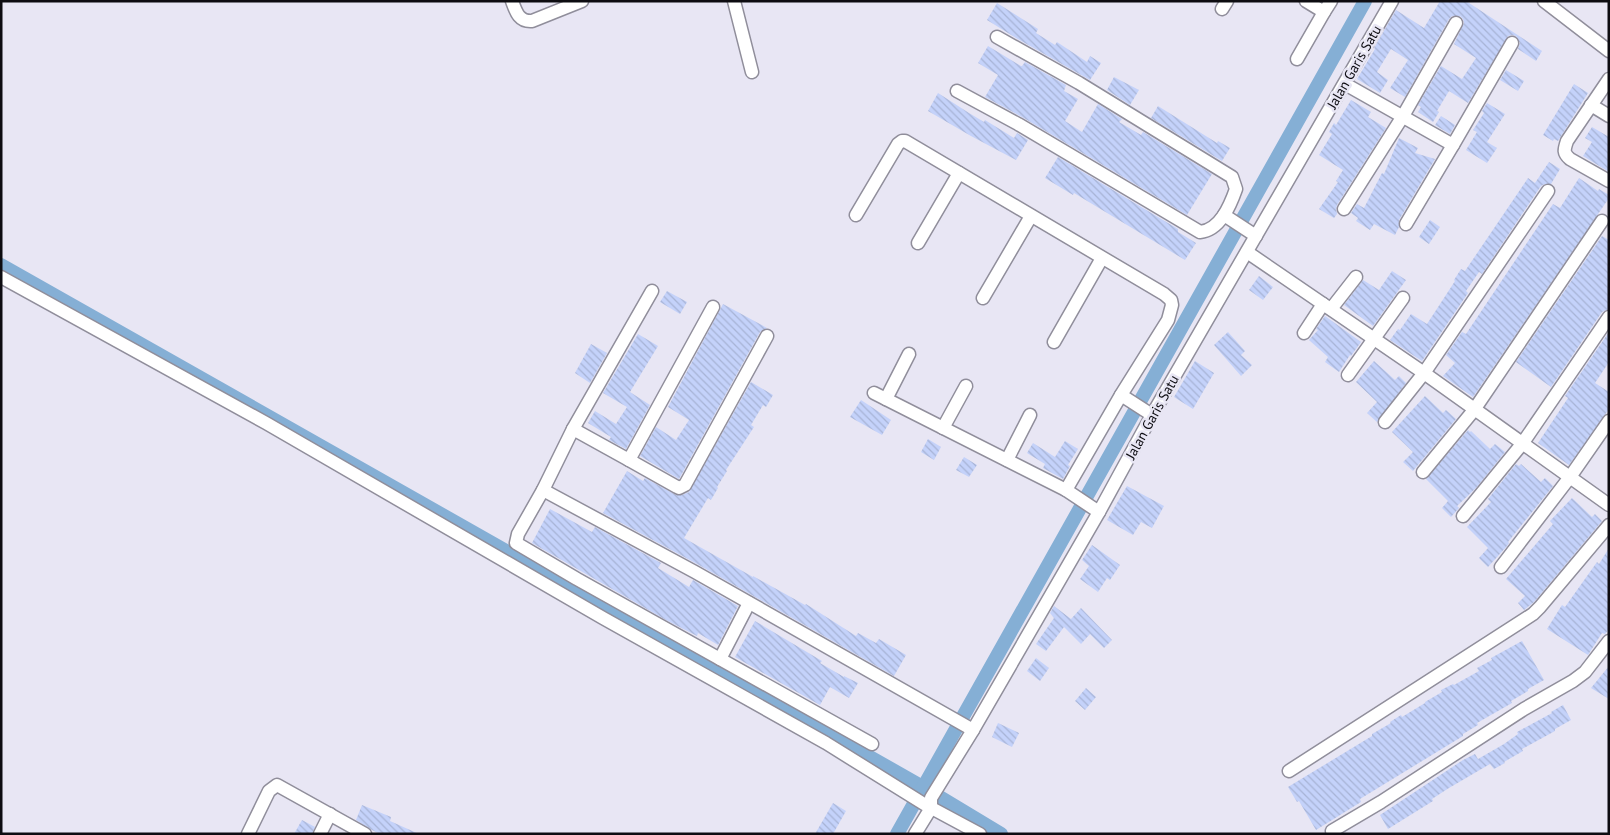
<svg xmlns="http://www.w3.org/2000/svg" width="1610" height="835" font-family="'PT Sans',sans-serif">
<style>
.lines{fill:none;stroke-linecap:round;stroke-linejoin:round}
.canal{stroke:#85afd5;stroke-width:14}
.building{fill:url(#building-back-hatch)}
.minor-casing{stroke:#908e9b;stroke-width:15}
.minor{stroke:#fff;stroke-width:12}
.labels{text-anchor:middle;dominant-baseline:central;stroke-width:5;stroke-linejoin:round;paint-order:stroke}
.street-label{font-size:14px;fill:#0d0c11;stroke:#e8e6f4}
</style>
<defs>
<pattern id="building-back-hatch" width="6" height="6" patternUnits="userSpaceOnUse" patternTransform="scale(1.25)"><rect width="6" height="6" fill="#c4d2fa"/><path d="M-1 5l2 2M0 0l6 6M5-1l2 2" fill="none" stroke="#a7b3d5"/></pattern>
</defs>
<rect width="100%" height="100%" fill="#e8e6f4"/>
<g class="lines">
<g class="canal">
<polyline points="1,265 928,790 1001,834"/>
<polyline points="897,834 1365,1"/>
</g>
</g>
<g class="building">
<polygon points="1440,1 1466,1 1542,51 1536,61 1518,49 1520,43 1516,36 1512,35 1508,36 1468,103 1449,91 1437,111 1439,112 1433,122 1418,112 1421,107 1418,105 1441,66 1462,79 1476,58 1454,44 1464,23 1463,19 1460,16 1452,16 1449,19 1405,97 1390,88 1408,60 1391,49 1377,72 1388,80 1380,93 1357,79 1375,49 1374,48 1396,10 1424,28"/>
<polygon points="997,3 1038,29 1036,33 1055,45 1057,42 1087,62 1090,56 1101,63 1090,80 1016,38 987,20"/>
<polygon points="988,46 1021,66 1022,66 1025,62 1066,85 1064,91 1078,99 1065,121 1082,132 1098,104 1122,119 1119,122 1141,135 1143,132 1212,174 1187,215 1022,117 985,97 998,75 978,63"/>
<polygon points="1506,70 1524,81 1518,91 1500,80"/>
<polygon points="1114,77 1139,90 1130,105 1107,90"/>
<polygon points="1574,84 1588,93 1558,141 1554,139 1553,141 1543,135"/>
<polygon points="938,93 969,113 984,122 985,120 1014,138 1017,133 1028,140 1016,160 971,136 928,111"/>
<polygon points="1351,100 1371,112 1368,117 1386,128 1337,205 1336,209 1337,214 1334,218 1319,209 1338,182 1336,181 1343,170 1319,155 1332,134 1329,132 1334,123 1336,125"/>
<polygon points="1487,103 1505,114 1487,142 1497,148 1487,163 1466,150 1477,132 1473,130 1484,113 1482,111"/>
<polygon points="1158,106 1217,143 1218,141 1230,148 1222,161 1151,118"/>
<polygon points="1441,116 1455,125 1450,134 1435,125"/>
<polygon points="1592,127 1609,137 1609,172 1583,156 1592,142 1585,138"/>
<polygon points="1399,138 1418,148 1415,153 1435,159 1399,220 1399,227 1395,235 1374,224 1370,230 1356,221 1358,218 1351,213 1357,204 1364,208 1382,173 1384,174"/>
<polygon points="1058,157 1178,229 1178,232 1196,243 1185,260 1074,193 1073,195 1045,178"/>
<polygon points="1549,162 1560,169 1551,184 1545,184 1541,186 1482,274 1479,272 1466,291 1468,293 1422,361 1390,340 1398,329 1400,330 1411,314 1427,324 1455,281 1454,280 1461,269 1465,271 1528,178 1535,183"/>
<polygon points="1579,178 1598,191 1599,189 1609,195 1609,198 1473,397 1443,376 1455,363 1446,355 1462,332 1466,334 1553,204 1560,208"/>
<polygon points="1430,220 1440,227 1429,244 1419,237"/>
<polygon points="1602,236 1609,240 1609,309 1602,312 1551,387 1516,362"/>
<polygon points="1392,271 1406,280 1373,326 1344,305 1363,280 1379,290"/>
<polygon points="1259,276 1273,287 1263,300 1249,290"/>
<polygon points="667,291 687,302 680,314 660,302"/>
<polygon points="723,304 767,328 760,332 679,479 640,456 656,427 676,440 689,420 668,407"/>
<polygon points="1325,316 1361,342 1351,356 1350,355 1339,372 1325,362 1328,357 1309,340 1318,330 1316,329"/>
<polygon points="1228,332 1245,351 1241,355 1252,365 1241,376 1214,345"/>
<polygon points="1609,332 1609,362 1595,383 1609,392 1609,409 1569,465 1538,443 1568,398 1565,396"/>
<polygon points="638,334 658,346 630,392 650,405 626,449 609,440 611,437 588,423 595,411 616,424 627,407 603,393"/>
<polygon points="591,344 607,353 590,383 575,373"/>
<polygon points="1195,361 1214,373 1193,409 1174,397"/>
<polygon points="1374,361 1395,380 1399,376 1406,383 1377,422 1367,413 1377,402 1356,382"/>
<polygon points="751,382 773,395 766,407 763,405 751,425 754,427 726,470 727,471 717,487 718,488 711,500 708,498 684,538 753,577 753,576 805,605 806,604 856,636 858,633 876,643 879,639 906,655 894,676 699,565 603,513 627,471 643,481 645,478 676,495 682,495 689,492"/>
<polygon points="1425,396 1443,413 1446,410 1456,419 1413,471 1403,462 1413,452 1392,432"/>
<polygon points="861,400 891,420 882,435 850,417"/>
<polygon points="1468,430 1470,432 1471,431 1490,449 1495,444 1505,452 1476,488 1457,506 1459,508 1451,517 1442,508 1448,501 1426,479"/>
<polygon points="928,439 941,447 934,460 921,452"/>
<polygon points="1065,441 1078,449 1068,465 1070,466 1063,479 1043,468 1045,464 1027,453 1033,443 1055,457"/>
<polygon points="964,457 977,465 969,477 956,470"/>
<polygon points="1516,464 1519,466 1521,464 1541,482 1545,478 1553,486 1508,542 1509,543 1507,546 1488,567 1479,558 1488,548 1467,527 1491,502 1488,499"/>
<polygon points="1127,486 1164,506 1152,528 1141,522 1133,535 1107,520"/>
<polygon points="1572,498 1592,517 1595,514 1602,521 1534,602 1524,610 1518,603 1525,596 1506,579 1553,524 1550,521"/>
<polygon points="550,509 592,532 595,527 661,563 658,568 689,587 693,580 738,606 718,645 698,633 697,636 666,620 532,543"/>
<polygon points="1092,545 1120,565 1110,580 1107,578 1098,592 1080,579 1089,566 1082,560"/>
<polygon points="1609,548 1609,629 1605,634 1602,633 1588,655 1547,629 1562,605 1565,607 1597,562 1599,564"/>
<polygon points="1054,606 1071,619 1081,608 1112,640 1104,648 1090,634 1081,644 1064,627 1046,651 1036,644 1054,618 1050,613"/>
<polygon points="755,621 822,661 820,663 844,677 844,676 858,683 849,698 830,687 820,705 735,657"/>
<polygon points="1522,641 1544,680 1528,689 1528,691 1511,701 1512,703 1477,723 1478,725 1463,734 1463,736 1360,799 1361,802 1316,830 1299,801 1297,802 1288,787 1372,736 1372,734 1391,723 1390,722 1401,715 1402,717 1425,703 1425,702 1442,692 1441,690 1453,684 1454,685 1479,671 1477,668 1492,660 1491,658"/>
<polygon points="1036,658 1049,668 1040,681 1027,671"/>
<polygon points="1609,666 1609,699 1591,688"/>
<polygon points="1086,688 1096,697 1085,710 1075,701"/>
<polygon points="1563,705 1571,720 1555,729 1555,731 1522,749 1523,751 1504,762 1505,763 1494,769 1490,764 1449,788 1432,799 1433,801 1388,829 1380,815 1463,760 1475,754 1478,759 1504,744 1518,734 1517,732 1552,713 1551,712"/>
<polygon points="998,723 1019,733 1012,747 992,737"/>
<polygon points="833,803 846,811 833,834 815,834"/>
<polygon points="362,805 391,817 390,821 419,834 380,834 372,830 356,820"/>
<polygon points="302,820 315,827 312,834 294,834"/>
</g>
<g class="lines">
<g class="minor-casing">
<g id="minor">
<path d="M512,1C516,12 519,22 532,21L582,1"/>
<polyline points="734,1 752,72"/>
<polyline points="1306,1 1324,12 1331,1"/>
<polyline points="1544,1 1609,51"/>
<polyline points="1222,9 1227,1"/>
<polyline points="1297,59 1324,12"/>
<path d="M1609,79L1567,141C1564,150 1563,153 1570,159L1609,181"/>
<polyline points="1345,84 1453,145 1512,43"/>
<path d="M957,91L1018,124L1200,232C1220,230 1230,206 1236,189L1232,177L1079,83L997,37"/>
<polyline points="1591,105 1609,116"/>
<polyline points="1344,209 1403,116 1456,23"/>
<polyline points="856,215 898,144 902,141 905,141 1164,294 1171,300 1172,305 1168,320 1121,395 1066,490"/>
<polyline points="1224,215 1256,236"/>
<polyline points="1406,224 1453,145"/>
<polyline points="918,243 959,173"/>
<polyline points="1247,252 1424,373 1609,505"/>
<polyline points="1,277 266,423 603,618 826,743 924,804 980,834"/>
<polyline points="652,291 573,429 543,490 518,534 516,543 577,579 872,744"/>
<polyline points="983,298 1031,216"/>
<polyline points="1331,309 1356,277"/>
<polyline points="1304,333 1323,304"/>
<polyline points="1054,342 1102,258"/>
<polyline points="1348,375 1403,298"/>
<polyline points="874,393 1066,490 1099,512"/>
<polyline points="1121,395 1152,415"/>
<polyline points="886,399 909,354"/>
<polyline points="1385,422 1424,373 1548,191"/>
<polyline points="943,428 966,386"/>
<polyline points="573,429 629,460 713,307"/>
<polyline points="629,460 677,487 679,488 685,485 767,336"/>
<polyline points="1007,460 1030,415"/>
<polyline points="1423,472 1474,410 1602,221"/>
<polyline points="543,490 695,572 973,730"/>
<polyline points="1463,516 1522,444 1609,317"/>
<polyline points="1501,567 1570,477 1609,421"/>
<polyline points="720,659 749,603"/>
<polyline points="1289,771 1533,614 1540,607 1609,525"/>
<polyline points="1332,831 1381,802 1524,709 1573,681 1585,672 1609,641"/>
<polyline points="248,834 269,791 277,785 365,834"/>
<polyline points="320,834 330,814"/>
<polyline points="915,834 931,808 931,798 973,730 1099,512 1152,415 1392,1"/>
</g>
</g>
<use href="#minor" class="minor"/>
</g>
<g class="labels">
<g class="street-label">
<text transform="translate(1354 67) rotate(-60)">Jalan Garis Satu</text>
<text transform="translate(1152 417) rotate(-61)">Jalan Garis Satu</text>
</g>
</g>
<rect width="1610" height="835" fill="none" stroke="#0d0c11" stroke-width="5"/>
</svg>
